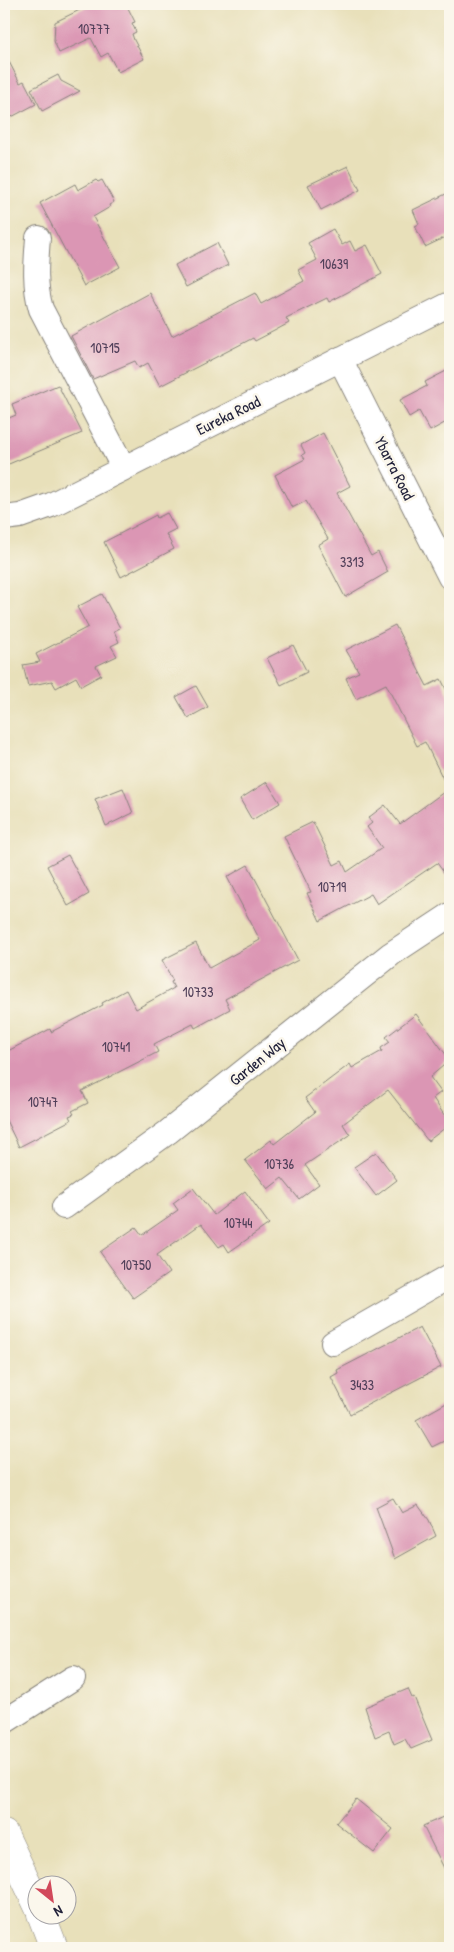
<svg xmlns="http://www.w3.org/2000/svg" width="454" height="1952" font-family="'Patrick Hand',sans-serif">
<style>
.building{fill:#db96b4}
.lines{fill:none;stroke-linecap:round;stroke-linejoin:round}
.minor-casing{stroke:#85817a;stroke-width:26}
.major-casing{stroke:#85817a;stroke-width:29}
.minor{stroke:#fff;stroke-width:24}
.major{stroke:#fff;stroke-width:28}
.labels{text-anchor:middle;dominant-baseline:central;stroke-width:5;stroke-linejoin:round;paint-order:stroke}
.number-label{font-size:14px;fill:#503f59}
.street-label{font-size:16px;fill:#22223b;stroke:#fbf7ec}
</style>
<rect width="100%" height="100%" fill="#fbf7ec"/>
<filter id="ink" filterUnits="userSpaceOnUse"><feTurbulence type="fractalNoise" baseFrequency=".02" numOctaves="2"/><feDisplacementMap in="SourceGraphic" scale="10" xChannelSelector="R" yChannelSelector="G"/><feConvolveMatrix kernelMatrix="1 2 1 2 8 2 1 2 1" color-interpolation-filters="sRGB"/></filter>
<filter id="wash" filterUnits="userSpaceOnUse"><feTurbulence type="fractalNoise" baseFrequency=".0096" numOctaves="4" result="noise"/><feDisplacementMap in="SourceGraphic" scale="20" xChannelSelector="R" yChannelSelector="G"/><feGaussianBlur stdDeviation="1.12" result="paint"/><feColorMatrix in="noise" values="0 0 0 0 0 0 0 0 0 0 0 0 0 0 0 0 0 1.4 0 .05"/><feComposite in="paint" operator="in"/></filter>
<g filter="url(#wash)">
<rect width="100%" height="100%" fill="#e8e0ba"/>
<g id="blocks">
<g class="building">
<polygon points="92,4 126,4 135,22 132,23 136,32 132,34 134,40 144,59 118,72 108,53 101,57 91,38 59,53 54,41 55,22"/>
<polygon points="4,52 20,83 24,81 36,104 4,121"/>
<polygon points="58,75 61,81 80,91 42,111 31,89"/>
<polygon points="348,166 360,190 321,210 308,185"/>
<polygon points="96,180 98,182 102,180 114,202 109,205 110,207 93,217 120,267 84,286 40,203 75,184 78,190"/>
<polygon points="450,192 450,235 425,247 415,226 419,224 413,210"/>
<polygon points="333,229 342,245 350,241 355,251 367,245 382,274 329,302 327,298 286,318 289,323 276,330 255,341 253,338 160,386 148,363 139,368 135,361 93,379 71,336 150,293 172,336 255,293 261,304 304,281 298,270 317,260 308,243"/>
<polygon points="217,243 228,265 186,287 175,265"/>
<polygon points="450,369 450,420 430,431 419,411 409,417 400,400 427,386 425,382"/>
<polygon points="58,385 82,433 4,466 4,420 16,415 12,404"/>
<polygon points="323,433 350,486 337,493 371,556 378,552 388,572 345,597 318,545 328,539 306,501 292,508 275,475 305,459 302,455 305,453 301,445"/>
<polygon points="167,513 176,529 166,534 174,549 121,577 104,542 156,515 157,518"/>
<polygon points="102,594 120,628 114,631 119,642 111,646 117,656 96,666 101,675 81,686 76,677 56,688 52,681 28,686 23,665 40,662 36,654 88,627 77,607"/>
<polygon points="395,625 427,686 441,679 450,697 450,881 437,863 377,904 371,894 320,921 307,893 311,892 284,836 313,822 334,865 342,861 347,872 382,848 367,827 372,823 368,818 385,805 400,824 448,789 425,742 417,746 386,684 356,699 346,678 359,672 346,650"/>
<polygon points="293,645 307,672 281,685 267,658"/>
<polygon points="196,686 208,707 188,718 176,697"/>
<polygon points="267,782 280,803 252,820 240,799"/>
<polygon points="123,788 133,813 106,826 95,799"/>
<polygon points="68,855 89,894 68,906 47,866"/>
<polygon points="248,865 298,960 225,999 230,1009 195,1028 193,1024 154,1044 158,1052 82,1091 88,1103 72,1111 74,1114 69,1116 71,1120 19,1147 4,1116 4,1053 50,1029 51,1032 103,1005 102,1003 126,990 136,1009 174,988 171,982 173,981 162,960 196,943 209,968 260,940 227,877"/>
<polygon points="416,1014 450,1060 430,1077 441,1092 433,1098 450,1124 428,1141 388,1090 343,1124 350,1135 305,1165 319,1184 299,1199 282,1178 268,1189 245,1160 271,1140 274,1144 315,1112 305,1098 350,1064 352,1068 382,1051 381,1048 390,1042 386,1037"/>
<polygon points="376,1152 397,1180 376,1196 354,1167"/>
<polygon points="193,1188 214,1215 245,1191 269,1224 229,1252 224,1244 219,1247 201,1224 157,1255 169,1273 133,1298 100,1252 136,1227 142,1235 178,1210 173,1203"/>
<polygon points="420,1327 441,1367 350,1414 331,1377 338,1373 337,1370"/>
<polygon points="450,1401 450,1438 432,1447 416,1420"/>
<polygon points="393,1498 402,1513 418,1505 429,1520 436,1536 395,1559 376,1507"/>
<polygon points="408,1689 412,1698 414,1697 432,1740 411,1749 405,1739 394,1744 389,1731 375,1737 365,1707"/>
<polygon points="356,1799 393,1829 374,1853 336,1823"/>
<polygon points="443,1817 450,1833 450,1880 423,1826"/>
</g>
</g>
</g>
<g filter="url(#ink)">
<use href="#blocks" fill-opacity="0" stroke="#85817a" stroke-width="1"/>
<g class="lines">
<g class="minor-casing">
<g id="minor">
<path d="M38,238C36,263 34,285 41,309L123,467"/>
<polyline points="340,359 450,577"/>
<polyline points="4,518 20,516 51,505 450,304"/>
<polyline points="64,1207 168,1132 391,954 450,915"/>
<polyline points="333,1343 450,1276"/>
<polyline points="4,1722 73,1678"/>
</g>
</g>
<g class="major-casing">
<g id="major">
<polyline points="4,1834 38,1906"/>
<polyline points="41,1914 54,1948"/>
</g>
</g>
<use href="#minor" class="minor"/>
<use href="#major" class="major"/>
</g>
</g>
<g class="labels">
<g class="number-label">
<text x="94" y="28">10777</text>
<text x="334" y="263">10639</text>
<text x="105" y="347">10715</text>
<text x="352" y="561">3313</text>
<text x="332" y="886">10719</text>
<text x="198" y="991">10733</text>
<text x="116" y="1046">10741</text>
<text x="43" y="1101">10747</text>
<text x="279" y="1163">10736</text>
<text x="238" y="1222">10744</text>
<text x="136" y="1264">10750</text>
<text x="362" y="1384">3433</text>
</g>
<g class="street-label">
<text transform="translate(228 415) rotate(-26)">Eureka Road</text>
<text transform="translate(395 468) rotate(63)">Ybarra Road</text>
<text transform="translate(257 1061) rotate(-39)">Garden Way</text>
</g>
</g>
<rect width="454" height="1952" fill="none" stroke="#fbf7ec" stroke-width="20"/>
<g transform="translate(52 1900) rotate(150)"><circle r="24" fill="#fbf7ec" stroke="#a4a2a5"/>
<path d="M0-4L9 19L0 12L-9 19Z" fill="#d1495b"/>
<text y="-8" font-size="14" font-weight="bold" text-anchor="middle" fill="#22223b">N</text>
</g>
</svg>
